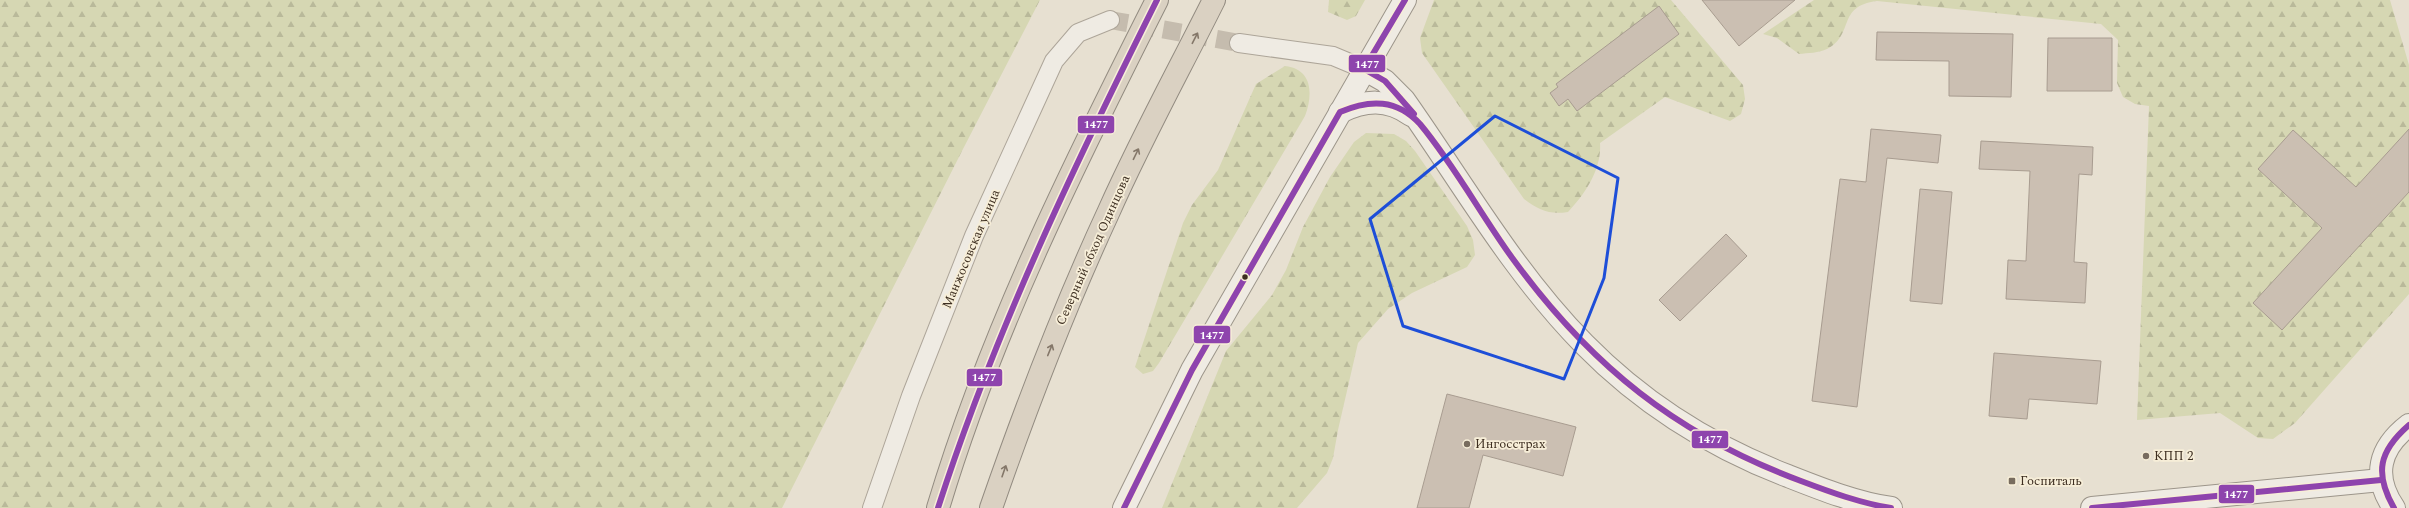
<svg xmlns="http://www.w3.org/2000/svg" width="2409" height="508" font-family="Spectral,serif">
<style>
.forest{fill:url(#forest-firs)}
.building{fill:#cbbfb2;stroke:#a89c90}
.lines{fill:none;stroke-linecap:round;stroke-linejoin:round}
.street-tunnel{stroke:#c5bcae;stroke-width:18;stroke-dasharray:18 9;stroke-linecap:butt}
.street-casing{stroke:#ada599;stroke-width:20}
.secondary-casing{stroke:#9c958a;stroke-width:24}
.highway-casing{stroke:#928b80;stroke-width:24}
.street{stroke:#efebe3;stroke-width:18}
.secondary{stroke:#efebe3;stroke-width:22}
.highway{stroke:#dad1c2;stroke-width:22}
.bus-1-casing{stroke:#f7eed8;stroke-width:9}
.bus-1{stroke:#8e44ad;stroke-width:6}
.oneway{stroke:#847769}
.marked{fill:none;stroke:#1d4ed8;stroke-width:3;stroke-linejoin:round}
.bus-dot{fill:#3d2e20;stroke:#f7eed8;stroke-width:1.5}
.poi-dot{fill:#786c5e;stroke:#f7eed8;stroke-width:1.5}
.labels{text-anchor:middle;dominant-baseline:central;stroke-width:3.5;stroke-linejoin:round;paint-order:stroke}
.street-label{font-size:13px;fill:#3d2e20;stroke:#f7eed8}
.poi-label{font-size:13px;fill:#3d2e20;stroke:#f7eed8;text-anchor:start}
.line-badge{stroke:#f7eed8;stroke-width:1.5}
.badge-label{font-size:11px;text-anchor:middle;font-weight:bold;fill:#fff}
</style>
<defs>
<pattern id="forest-firs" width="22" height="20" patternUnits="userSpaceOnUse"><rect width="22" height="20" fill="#d6d7b3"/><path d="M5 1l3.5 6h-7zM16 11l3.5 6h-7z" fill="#b9b99a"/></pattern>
</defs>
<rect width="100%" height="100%" fill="#e7e0d1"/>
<g class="forest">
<polygon points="0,0 1040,0 963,149 782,508 0,508"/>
<polygon points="1329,0 1365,0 1356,16 1347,20 1328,12"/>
<path d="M1434,0H1671L1743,85L1745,99L1741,114L1730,121L1665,97L1600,143C1602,169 1585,194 1568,212C1549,215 1539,210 1524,199L1422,53L1420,38Z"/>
<path d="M1814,0H2390L2409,65V294L2295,423L2273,439L2258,438L2220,413L2137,420L2149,106L2135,104L2123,97L2117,83L2118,40L2101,24L1877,1C1836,6 1855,35 1827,49C1819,53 1808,53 1799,54L1777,38L1763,34Z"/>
<path d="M1285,66C1313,69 1313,95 1305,116L1159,363L1153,371L1143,374L1135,367L1183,223L1192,205L1218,170L1256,84Z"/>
<polygon points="1366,133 1394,134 1406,141 1415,151 1467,226 1473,240 1475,255 1467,267 1412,293 1388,309 1358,343 1338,430 1333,458 1327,473 1297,508 1162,508 1226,351 1272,295 1286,270 1303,227 1330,177 1354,142"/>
</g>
<g class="building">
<polygon points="1702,0 1795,0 1739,46"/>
<polygon points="1659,6 1679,34 1577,111 1568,99 1559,106 1550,93 1558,87 1556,84"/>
<polygon points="1877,32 2013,34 2011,97 1949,96 1949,61 1876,60"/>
<polygon points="2048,38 2112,38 2112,91 2047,91"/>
<polygon points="1871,129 1941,135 1938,163 1887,158 1857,407 1812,401 1840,179 1866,182"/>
<polygon points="2409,129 2409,192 2282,330 2253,303 2322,228 2258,169 2293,130 2356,187"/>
<polygon points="1981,141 2093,147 2092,175 2079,174 2074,262 2087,263 2085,303 2006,299 2008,260 2026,261 2030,171 1979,169"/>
<polygon points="1920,189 1952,192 1942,304 1910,301"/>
<polygon points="1726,234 1747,256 1680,321 1659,300"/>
<polygon points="1994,353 2101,361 2097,404 2029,399 2027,419 1989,416"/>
<polygon points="1447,394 1576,427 1563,476 1483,455 1469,508 1417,508"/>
</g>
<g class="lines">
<polyline class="street-tunnel" points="1110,20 1239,43"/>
<g class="street-casing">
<g id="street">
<polyline points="1239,43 1333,56 1364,69"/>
<polyline points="872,508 911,396 974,236 1054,61 1078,33 1110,20"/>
</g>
</g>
<g class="secondary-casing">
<g id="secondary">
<path d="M1364,69L1385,81L1404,100C1462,182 1513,272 1584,344C1641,402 1712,447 1788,476C1821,489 1856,503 1891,508"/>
<path d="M1340,112C1365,100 1387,98 1411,115"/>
<polyline points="1124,508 1192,370 1405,0"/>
<polyline points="2092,508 2381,480"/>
<path d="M2394,508C2372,476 2379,448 2409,425"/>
</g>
</g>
<g class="highway-casing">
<g id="highway">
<path d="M938,508C991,331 1074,164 1157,0"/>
<path d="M991,508C1026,407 1064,308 1109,211C1141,139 1179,70 1214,0"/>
</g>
</g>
<use href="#street" class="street"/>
<use href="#secondary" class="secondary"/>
<use href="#highway" class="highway"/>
<g class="bus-1-casing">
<g id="bus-1">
<polyline points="1405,0 1364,69 1385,81 1414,114"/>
<path d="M938,508C995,331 1074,166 1157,0"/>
<path d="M1124,508L1192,370L1340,112C1370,99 1397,99 1420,124C1455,166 1481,215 1513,259C1591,366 1677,435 1801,481C1830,492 1860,503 1891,508"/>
<polyline points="2092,508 2381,480"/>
<path d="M2394,508C2374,473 2379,451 2409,425"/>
</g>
</g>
<use href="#bus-1" class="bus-1"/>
</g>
<defs><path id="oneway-shaft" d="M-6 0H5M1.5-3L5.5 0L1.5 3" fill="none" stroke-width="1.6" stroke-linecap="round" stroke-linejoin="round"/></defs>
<g class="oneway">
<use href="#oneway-shaft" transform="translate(1195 38) rotate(-63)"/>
<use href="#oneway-shaft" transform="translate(1136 154) rotate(-64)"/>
<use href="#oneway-shaft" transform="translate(1050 350) rotate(-68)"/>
<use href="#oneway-shaft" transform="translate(1004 471) rotate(-71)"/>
</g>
<path class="marked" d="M1495,116L1618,178L1604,278L1564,379L1403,326L1370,219Z"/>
<circle class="bus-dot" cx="1245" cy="277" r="3.5"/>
<g class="poi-dot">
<circle cx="1467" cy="444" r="4"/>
<circle cx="2146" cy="456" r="4"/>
<rect x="2008" y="477" width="8" height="8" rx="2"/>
</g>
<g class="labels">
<g class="street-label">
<text transform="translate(971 249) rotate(-67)">Манжосовская улица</text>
<text transform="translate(1093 250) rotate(-66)">Северный обход Одинцова</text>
</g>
<g class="poi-label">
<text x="1475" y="444">Ингосстрах</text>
<text x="2154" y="456">КПП 2</text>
<text x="2020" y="481">Госпиталь</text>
</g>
</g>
<g class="line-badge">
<rect x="1348" y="54" width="38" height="19" rx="4" fill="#8e44ad"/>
<rect x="1077" y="115" width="38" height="19" rx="4" fill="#8e44ad"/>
<rect x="1193" y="325" width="38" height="19" rx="4" fill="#8e44ad"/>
<rect x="966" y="368" width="37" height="19" rx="4" fill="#8e44ad"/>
<rect x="1691" y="430" width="38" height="19" rx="4" fill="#8e44ad"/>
<rect x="2218" y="484" width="37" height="20" rx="4" fill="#8e44ad"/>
</g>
<g class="badge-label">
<text x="1367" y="68">1477</text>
<text x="1096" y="128">1477</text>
<text x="1212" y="339">1477</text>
<text x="984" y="381">1477</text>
<text x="1710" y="443">1477</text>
<text x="2236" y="498">1477</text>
</g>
</svg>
